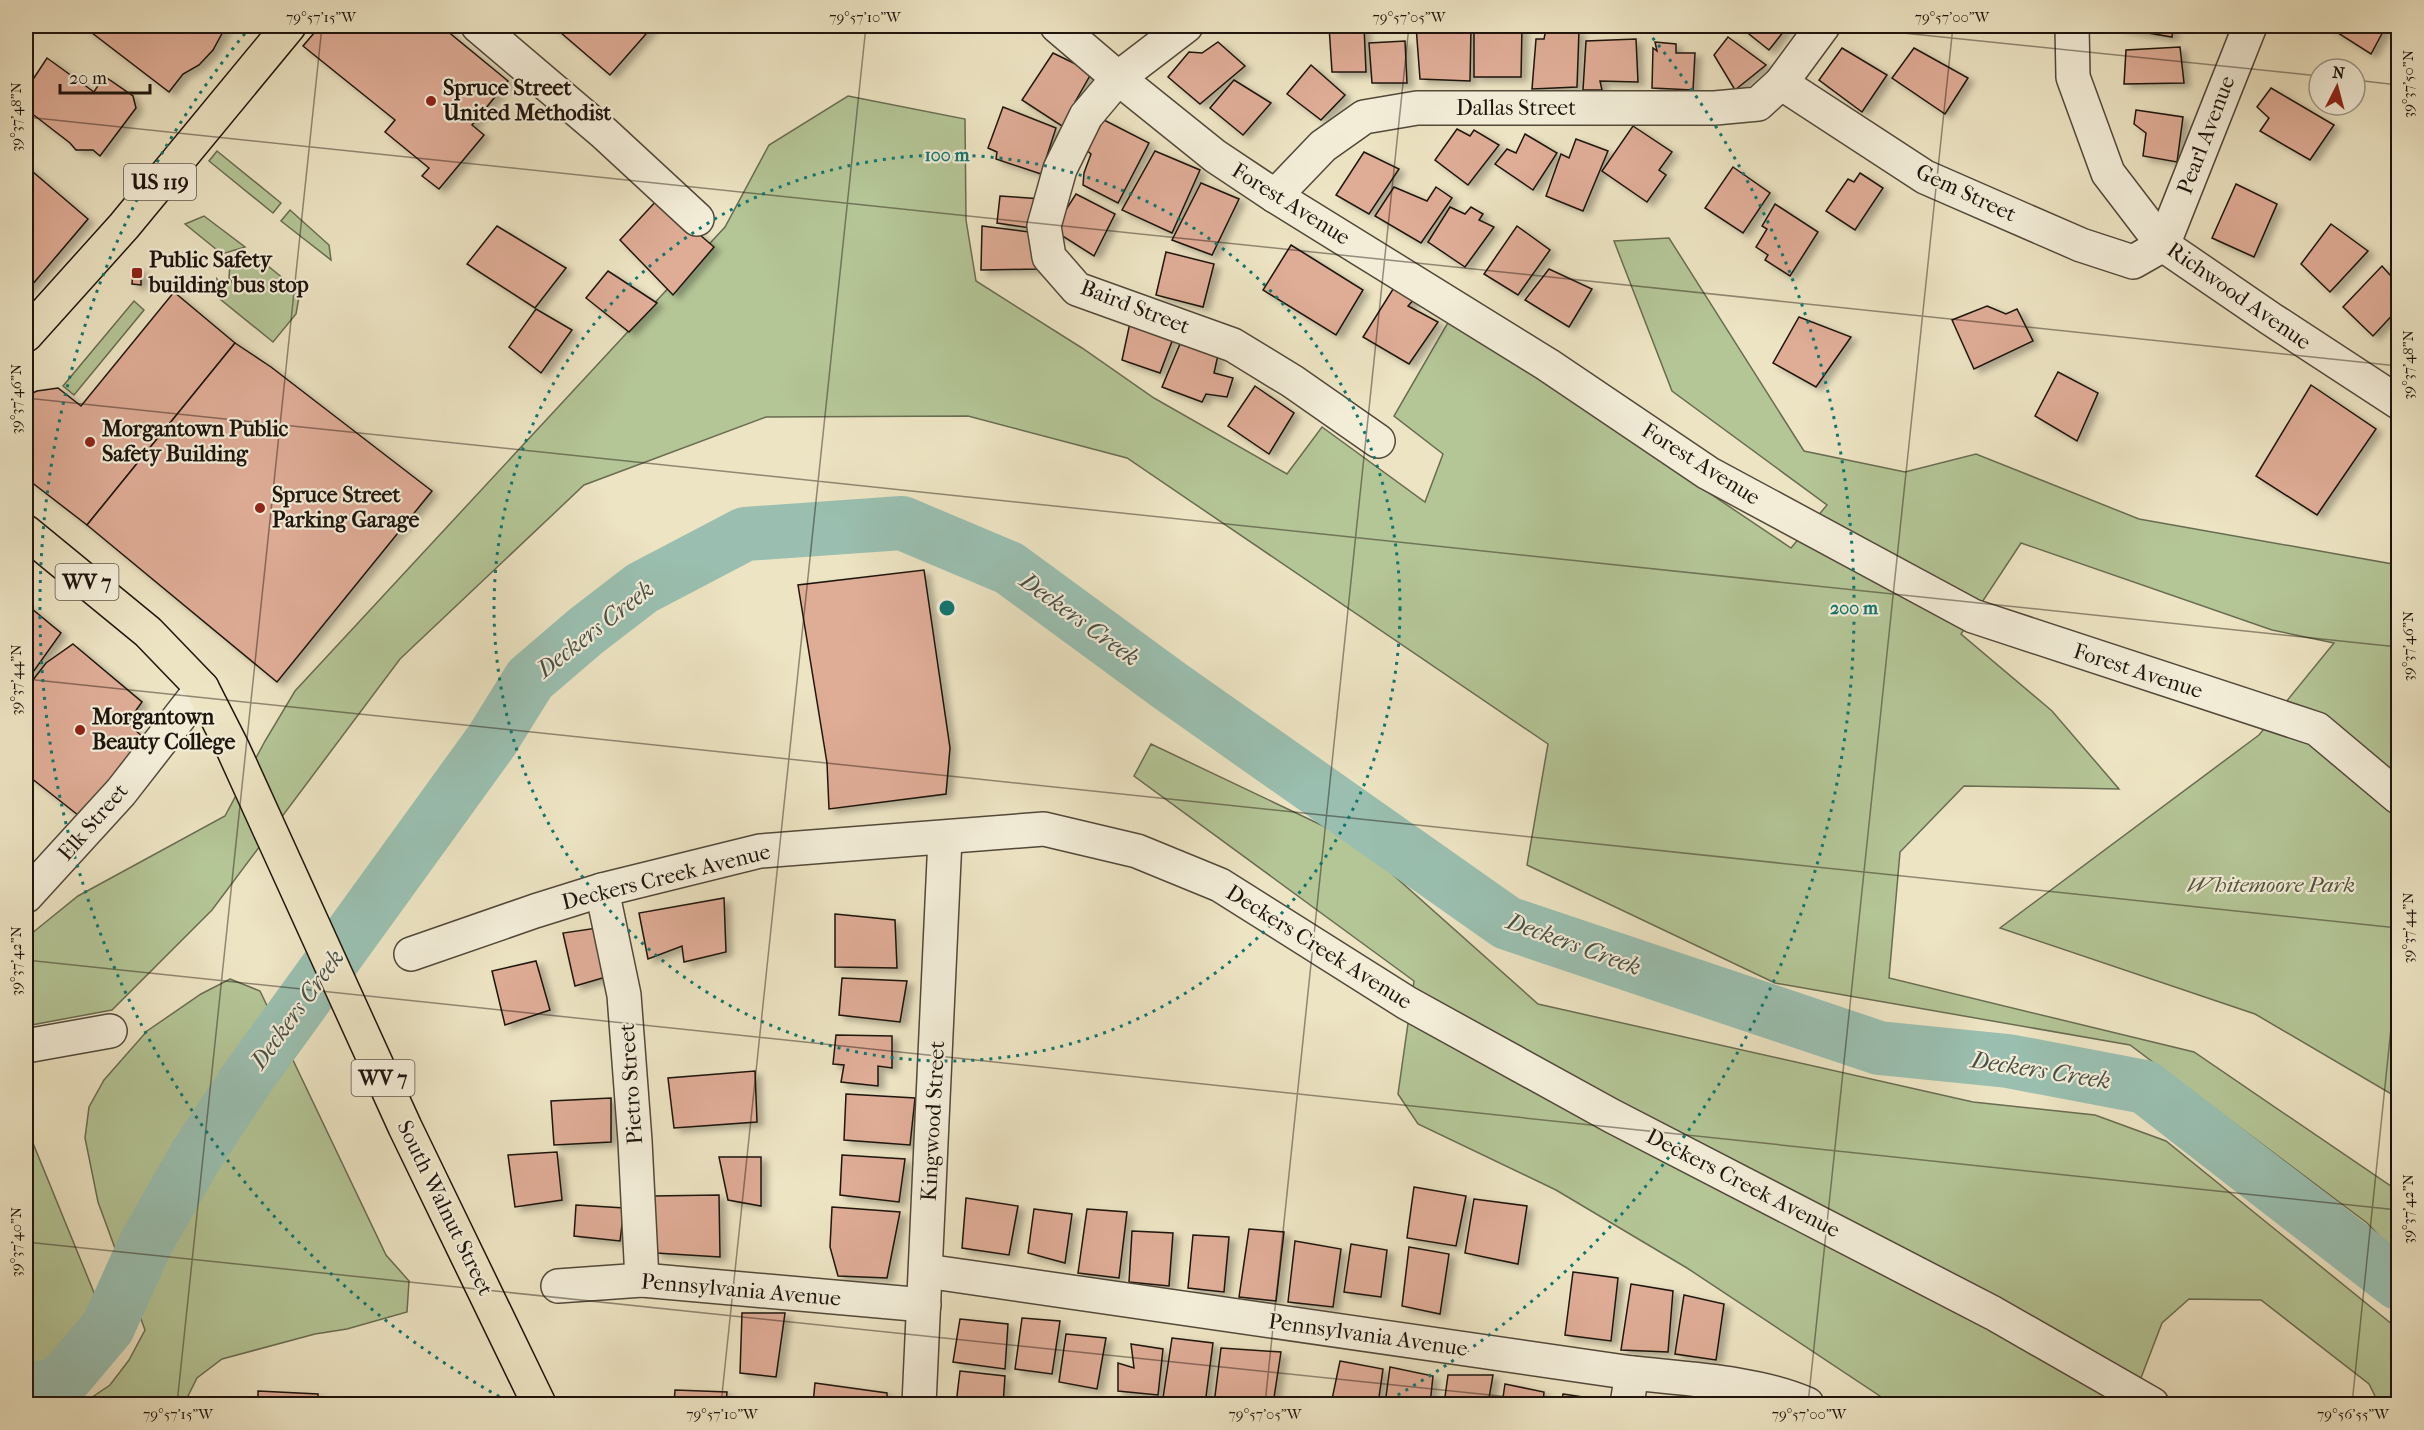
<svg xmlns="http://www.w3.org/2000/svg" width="2424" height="1430" font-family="'IM FELL French Canon',serif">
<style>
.green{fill:#b4c596;stroke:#696c52;stroke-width:1.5}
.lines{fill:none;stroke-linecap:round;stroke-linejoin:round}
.river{stroke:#9abfb0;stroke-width:54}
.building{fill:#dfac96;stroke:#1e140d;stroke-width:1.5;filter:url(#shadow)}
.minor-casing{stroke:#52483a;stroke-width:36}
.major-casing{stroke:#1e140d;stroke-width:36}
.minor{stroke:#f3edd8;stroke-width:33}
.major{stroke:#ede4c3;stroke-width:33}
.ticks{fill:none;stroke:#1e140d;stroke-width:1.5;stroke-opacity:0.45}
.ring{fill:none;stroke:#0f766e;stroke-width:3;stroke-dasharray:3 6}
.poi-dot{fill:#8f2418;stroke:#f3edd8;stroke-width:2}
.labels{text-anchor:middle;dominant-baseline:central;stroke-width:4.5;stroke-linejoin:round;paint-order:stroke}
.shield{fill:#f3edd8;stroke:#5e554a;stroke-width:1.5}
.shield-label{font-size:21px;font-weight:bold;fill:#1e140d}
.poi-label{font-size:22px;font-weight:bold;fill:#1e140d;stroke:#f3edd8;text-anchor:start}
.street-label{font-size:22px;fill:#1e140d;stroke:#f3edd8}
.park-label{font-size:22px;font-style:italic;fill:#52523d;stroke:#f3edd8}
.water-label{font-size:24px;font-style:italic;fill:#495046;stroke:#f3edd8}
.centre{fill:#0f766e;stroke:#f3edd8;stroke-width:3}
.ring-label{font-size:18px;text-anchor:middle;font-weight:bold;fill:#0f766e;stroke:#f3edd8;stroke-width:4.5;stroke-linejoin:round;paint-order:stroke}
.neatline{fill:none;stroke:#1e140d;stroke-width:2}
.ticks-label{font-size:15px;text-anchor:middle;fill:#1e140d}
</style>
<defs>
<filter id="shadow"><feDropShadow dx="6" dy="4" stdDeviation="3" flood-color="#0004"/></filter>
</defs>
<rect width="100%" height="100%" fill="#ede4c3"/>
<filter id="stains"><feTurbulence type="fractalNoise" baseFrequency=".00333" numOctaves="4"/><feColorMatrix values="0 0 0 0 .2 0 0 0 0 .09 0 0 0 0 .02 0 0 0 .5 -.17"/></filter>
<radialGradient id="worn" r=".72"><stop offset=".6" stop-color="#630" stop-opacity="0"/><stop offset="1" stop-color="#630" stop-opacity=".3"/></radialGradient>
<g class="green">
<polygon points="848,96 965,119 966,220 976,281 1082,348 1154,398 1287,474 1322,427 1425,502 1443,454 1394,416 1450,319 1791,548 1827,505 1672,391 1614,241 1669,238 1804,451 1905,472 1976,454 2139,519 2398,565 2398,1098 2255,1014 2000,928 2259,735 2334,643 2272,630 2021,543 1961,634 2052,711 2119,789 1964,786 1900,852 1889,978 2194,1052 2398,1191 2398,1255 2367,1223 2130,1045 1775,983 1527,865 1548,744 1127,458 968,416 766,417 584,485 400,659 212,910 112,1010 26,1026 26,938 78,896 225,816 265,741 295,691 725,227 769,145"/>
<polygon points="217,151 281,203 273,213 209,161"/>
<polygon points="290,210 329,245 331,260 281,221"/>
<polygon points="204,216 245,247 222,254 185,224"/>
<polygon points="257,257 290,284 299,297 296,314 273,342 220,299 217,279 224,286 232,282 229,278 230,263"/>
<polygon points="134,301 144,310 74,395 63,386"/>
<polygon points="1151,744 1355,841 1538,1004 1973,1102 2095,1115 2166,1141 2398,1329 2398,1404 2379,1404 2369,1384 2261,1300 2189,1299 2162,1323 2131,1404 1892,1404 1687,1268 1556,1190 1418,1124 1398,1094 1414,981 1134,776"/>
<polygon points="230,979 260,991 386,1255 409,1281 407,1312 347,1329 315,1334 222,1359 197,1378 184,1404 82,1404 110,1385 129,1360 145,1330 98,1202 85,1138 89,1107 104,1080 147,1031 201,994"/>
<polygon points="26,1126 108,1327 60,1384 26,1387"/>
</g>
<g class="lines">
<polyline class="river" points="26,1390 60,1384 108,1327 146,1243 195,1157 246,1080 492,740 530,679 586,631 642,588 745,534 902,523 1009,568 1170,686 1507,923 1879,1048 2008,1061 2145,1087 2398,1283"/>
</g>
<g class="building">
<polygon points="83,26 226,26 213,50 199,65 183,74 169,92"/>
<polygon points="320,26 441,26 508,81 472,125 484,135 439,189 422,176 429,168 385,132 395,120 303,46"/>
<polygon points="553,26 653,26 610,75"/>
<polygon points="1329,26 1364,26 1366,72 1332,72"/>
<polygon points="1416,26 1471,26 1470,81 1420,79"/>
<polygon points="1474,26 1522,26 1521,77 1474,77"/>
<polygon points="1739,26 1788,26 1769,50"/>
<polygon points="2119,26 2173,26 2172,37 2119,28"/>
<polygon points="2327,26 2386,26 2371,54"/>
<polygon points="1546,29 1579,30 1577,87 1532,89 1536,39 1544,39"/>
<polygon points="1728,37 1766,65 1735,90 1714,55"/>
<polygon points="1636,39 1638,82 1600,81 1602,90 1583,90 1586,41"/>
<polygon points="1405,41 1407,83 1372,83 1369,43"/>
<polygon points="1218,42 1245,66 1200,104 1168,77 1189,52 1202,53"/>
<polygon points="1655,42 1676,44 1676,53 1695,53 1693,90 1652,88 1653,48 1657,51"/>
<polygon points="2180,47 2184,83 2124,84 2126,50"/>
<polygon points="1842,48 1887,75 1862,112 1819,80"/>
<polygon points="1914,48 1968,78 1945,114 1892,78"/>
<polygon points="1053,53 1092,72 1075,102 1081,108 1065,128 1022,100"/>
<polygon points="47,58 94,92 104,76 133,96 136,108 100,156 93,150 76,150 70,143 26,109 26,90"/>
<polygon points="1311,65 1345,95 1321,120 1287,94"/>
<polygon points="1234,80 1271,103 1243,135 1210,108"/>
<polygon points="2271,88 2334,125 2310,160 2260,131 2269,118 2257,107"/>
<polygon points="1003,107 1056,128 1041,174 996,159 997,152 988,148"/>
<polygon points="2136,110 2183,117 2177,162 2143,156 2146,133 2134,124"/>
<polygon points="1104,120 1149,143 1118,203 1083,185 1084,173 1091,154 1084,148"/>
<polygon points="1633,126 1672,152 1659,170 1666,175 1647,202 1602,171"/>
<polygon points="1457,129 1470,136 1474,130 1499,145 1468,185 1435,160"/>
<polygon points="1525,134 1557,153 1533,190 1495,164 1507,149 1516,153"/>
<polygon points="1576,139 1608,151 1583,211 1546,196 1561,154 1569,158"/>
<polygon points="1155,151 1200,170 1172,233 1122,210"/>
<polygon points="1364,152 1399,169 1369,214 1336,195"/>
<polygon points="26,166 88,219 26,292"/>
<polygon points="1733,167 1770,193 1743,233 1705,208"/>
<polygon points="1860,173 1883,188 1855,230 1826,211 1848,179 1854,182"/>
<polygon points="1201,183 1239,199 1212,255 1172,240"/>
<polygon points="2236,184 2277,204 2254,257 2212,238"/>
<polygon points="1394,187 1427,201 1436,187 1452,198 1421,243 1375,216"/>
<polygon points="1076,194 1115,214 1094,256 1053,230"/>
<polygon points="1000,196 1042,199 1037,229 997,223"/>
<polygon points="658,199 714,247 673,295 620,240"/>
<polygon points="1775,204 1818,232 1790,276 1765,260 1768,255 1756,247 1767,229 1762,226"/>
<polygon points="1450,207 1465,214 1471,207 1483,214 1479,220 1494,227 1465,267 1428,242"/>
<polygon points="2331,224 2368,251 2330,292 2301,264"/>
<polygon points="497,226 566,268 535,308 467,264"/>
<polygon points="982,226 1037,233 1039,269 981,270"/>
<polygon points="1517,226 1550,250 1518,295 1484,274"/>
<polygon points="1291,245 1363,290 1336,335 1263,290"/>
<polygon points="1166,252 1214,264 1203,307 1156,295"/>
<polygon points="2382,266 2398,284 2398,309 2373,336 2343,307"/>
<polygon points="133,269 141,269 141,285 132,284"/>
<polygon points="1549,269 1592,289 1569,327 1525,300"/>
<polygon points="608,271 657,303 629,332 586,298"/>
<polygon points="1395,286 1416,297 1408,306 1438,322 1409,364 1363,337"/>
<polygon points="174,292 235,343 87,525 26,478 26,396 37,391 58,388 81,406"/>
<polygon points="1987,306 2006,314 2017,309 2033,341 1974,369 1952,320"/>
<polygon points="536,309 572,330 541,373 509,347"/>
<polygon points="1799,317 1851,337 1816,387 1773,363"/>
<polygon points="1131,318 1174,336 1160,373 1122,360"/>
<polygon points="235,343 271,367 432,491 277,682 87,525"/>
<polygon points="1180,344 1218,355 1214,373 1233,378 1227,397 1206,394 1202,402 1162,387"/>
<polygon points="2058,372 2098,393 2077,441 2035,416"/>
<polygon points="2311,385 2376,429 2317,515 2256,476"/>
<polygon points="1255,386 1294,413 1269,454 1228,426"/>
<polygon points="924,570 950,748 946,794 829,809 827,763 798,585"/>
<polygon points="26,604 61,633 26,682"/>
<polygon points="73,644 142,702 127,723 143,737 83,819 26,774 26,689 46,663"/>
<polygon points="724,898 726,952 684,962 682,946 648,959 639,913"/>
<polygon points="835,914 895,920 897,968 835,967"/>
<polygon points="597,928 606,977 575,986 563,933"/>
<polygon points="536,961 550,1010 505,1025 492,971"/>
<polygon points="842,978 907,981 900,1022 839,1015"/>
<polygon points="836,1035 892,1036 892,1068 878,1066 878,1086 841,1082 844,1065 833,1064"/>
<polygon points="755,1071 757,1122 674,1128 668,1078"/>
<polygon points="846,1094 915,1098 910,1145 844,1140"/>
<polygon points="611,1098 611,1142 554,1145 551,1101"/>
<polygon points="557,1152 562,1200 515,1207 508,1155"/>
<polygon points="842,1155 905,1159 899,1202 840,1195"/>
<polygon points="719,1157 761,1157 761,1206 728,1200"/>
<polygon points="1414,1187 1466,1196 1456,1246 1407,1238"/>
<polygon points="719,1195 720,1257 656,1253 653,1196"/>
<polygon points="966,1198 1018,1206 1009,1255 962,1248"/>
<polygon points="1474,1199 1527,1206 1518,1264 1465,1253"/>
<polygon points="576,1205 624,1208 620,1241 574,1236"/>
<polygon points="832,1207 900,1212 887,1278 838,1276 830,1247"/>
<polygon points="1034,1209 1072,1214 1065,1263 1028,1253"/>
<polygon points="1087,1209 1127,1212 1119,1278 1078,1273"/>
<polygon points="1249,1229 1284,1232 1276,1301 1239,1297"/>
<polygon points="1132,1231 1173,1233 1169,1286 1129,1282"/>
<polygon points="1193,1235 1229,1237 1224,1292 1188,1288"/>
<polygon points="1295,1241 1341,1249 1333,1307 1288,1302"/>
<polygon points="1351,1244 1387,1250 1381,1297 1344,1292"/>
<polygon points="1409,1247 1449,1254 1440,1314 1402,1306"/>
<polygon points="1573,1272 1618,1278 1611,1341 1565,1335"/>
<polygon points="1631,1284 1673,1291 1668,1352 1621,1350"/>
<polygon points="1684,1295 1724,1304 1716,1360 1675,1354"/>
<polygon points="742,1313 785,1313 776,1377 740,1373"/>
<polygon points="1022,1318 1060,1321 1052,1374 1015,1369"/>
<polygon points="960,1319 1008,1324 1005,1369 953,1362"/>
<polygon points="1066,1334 1106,1338 1097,1389 1059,1382"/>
<polygon points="1172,1338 1213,1343 1205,1404 1163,1398"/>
<polygon points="1131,1344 1163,1349 1158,1395 1118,1391 1118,1363 1134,1368"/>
<polygon points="1221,1348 1281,1352 1273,1404 1214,1404"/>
<polygon points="1340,1361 1383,1369 1378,1404 1331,1404"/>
<polygon points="1390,1367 1433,1376 1430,1404 1385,1404"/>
<polygon points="960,1371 1005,1376 1003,1404 956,1404"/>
<polygon points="1448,1375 1493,1375 1488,1404 1444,1404"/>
<polygon points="815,1383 887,1393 887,1404 813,1404"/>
<polygon points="1505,1384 1544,1392 1543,1404 1502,1404"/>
<polygon points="675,1390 727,1392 726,1404 674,1404"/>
<polygon points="258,1391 318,1394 318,1404 258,1404"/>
<polygon points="1563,1394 1604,1400 1603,1404 1561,1404"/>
</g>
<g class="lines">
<g class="minor-casing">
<g id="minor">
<polyline points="478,26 604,133 697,219"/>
<polyline points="1057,26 1118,78 1215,156 1275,196 1548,365 1708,473 1973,616 2317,729 2398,797"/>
<polyline points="1186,26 1118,78 1086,116 1060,169 1044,226 1049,257 1077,289 1233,345 1292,381 1378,441"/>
<polyline points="2072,26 2073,77 2108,173 2163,245 2271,319 2398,402"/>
<polyline points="1781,83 1925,177 2081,245 2133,262 2163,245 2250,26"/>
<polyline points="1275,196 1323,146 1364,117 1417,108 1715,108 1758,104 1781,83 1823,26"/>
<polyline points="602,890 624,995 635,1141 642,1280"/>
<polyline points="26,896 121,792 202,688"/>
<polyline points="411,954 535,911 602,890 760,851 1044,829 1137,851 1220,885 1407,1003 1612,1116 1993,1313 2152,1404"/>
<polyline points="26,1046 110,1031"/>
<path d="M926,1271L1632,1373C1687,1379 1757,1382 1807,1404"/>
<polyline points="558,1286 642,1280 924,1305"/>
<polyline points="919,1404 945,838"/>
<polyline points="1627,1404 1632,1373"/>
</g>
</g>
<g class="major-casing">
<g id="major">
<polyline points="26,335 124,226 289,26"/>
<polyline points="26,532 148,632 202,688 233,749 405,1127 539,1404"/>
</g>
</g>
<use href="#minor" class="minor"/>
<use href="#major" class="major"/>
</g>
<path class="ticks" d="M1835,26L2319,76M2355,80L2398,85M26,117L2398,366M26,398L2398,647M26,679L2398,928M26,960L2398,1210M26,1242L1576,1404M177,1404L322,26M721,1404L866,26M1265,1404L1409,26M1808,1404L1953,26M2352,1404L2398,961"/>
<g class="ring">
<circle cx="947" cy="608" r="453"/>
<path d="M507 1401A907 907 0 0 1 247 31M1647 31A907 907 0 0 1 1387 1401"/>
</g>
<g class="poi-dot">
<circle cx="431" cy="101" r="6"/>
<rect x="131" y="267" width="12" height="12" rx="3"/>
<circle cx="90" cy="442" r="6"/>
<circle cx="260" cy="508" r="6"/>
<circle cx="80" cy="730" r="6"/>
</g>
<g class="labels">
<g class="shield">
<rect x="124" y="164" width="72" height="36" rx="4.5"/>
<rect x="55.5" y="564" width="63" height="36" rx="4.5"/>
<rect x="351.5" y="1060" width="63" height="36" rx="4.5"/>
</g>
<g class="shield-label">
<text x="160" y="182">US 119</text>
<text x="87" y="582">WV 7</text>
<text x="383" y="1078">WV 7</text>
</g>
<g class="poi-label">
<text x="443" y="88">Spruce Street<tspan x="443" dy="25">United Methodist</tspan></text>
<text x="149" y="260">Public Safety<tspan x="149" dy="25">building bus stop</tspan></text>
<text x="102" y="429">Morgantown Public<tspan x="102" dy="25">Safety Building</tspan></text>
<text x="272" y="495">Spruce Street<tspan x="272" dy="25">Parking Garage</tspan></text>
<text x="92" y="717">Morgantown<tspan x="92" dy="25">Beauty College</tspan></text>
</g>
<g class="street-label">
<text x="1516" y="108">Dallas Street</text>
<text transform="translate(2206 135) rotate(-69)">Pearl Avenue</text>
<text transform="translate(1966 193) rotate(25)">Gem Street</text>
<text transform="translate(1291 204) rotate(32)">Forest Avenue</text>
<text transform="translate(2239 296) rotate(35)">Richwood Avenue</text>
<text transform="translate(1135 307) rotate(21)">Baird Street</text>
<text transform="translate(1701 464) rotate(32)">Forest Avenue</text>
<text transform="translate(2138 671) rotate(18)">Forest Avenue</text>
<text transform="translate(93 822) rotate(-49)">Elk Street</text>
<text transform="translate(666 877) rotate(-14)">Deckers Creek Avenue</text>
<text transform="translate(1319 947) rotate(32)">Deckers Creek Avenue</text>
<text transform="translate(631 1084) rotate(-94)">Pietro Street</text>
<text transform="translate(933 1121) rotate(-87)">Kingwood Street</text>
<text transform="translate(1743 1183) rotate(27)">Deckers Creek Avenue</text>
<text transform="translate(445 1208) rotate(64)">South Walnut Street</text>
<text transform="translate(741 1290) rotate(5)">Pennsylvania Avenue</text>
<text transform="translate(1368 1335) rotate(8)">Pennsylvania Avenue</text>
</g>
<g class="park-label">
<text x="2271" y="885">Whitemoore Park</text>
</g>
<g class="water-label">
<text transform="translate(1080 619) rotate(36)">Deckers Creek</text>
<text transform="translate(595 629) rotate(-38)">Deckers Creek</text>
<text transform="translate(1574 944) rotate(20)">Deckers Creek</text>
<text transform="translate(297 1009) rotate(-54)">Deckers Creek</text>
<text transform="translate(2041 1070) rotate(9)">Deckers Creek</text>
</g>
</g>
<circle cx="947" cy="608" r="9" class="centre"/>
<g class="ring-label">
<text x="947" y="161">100 m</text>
<text x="1854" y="614">200 m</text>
</g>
<rect width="2424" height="1430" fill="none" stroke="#ede4c3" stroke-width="66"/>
<g transform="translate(2337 87) rotate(6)"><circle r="28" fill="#f3edd8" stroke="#9e9687" stroke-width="1.5"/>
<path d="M0-4.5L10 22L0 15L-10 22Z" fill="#8f2418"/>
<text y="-9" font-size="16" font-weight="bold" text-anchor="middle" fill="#1e140d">N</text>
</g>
<path d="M60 84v9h90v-9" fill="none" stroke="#1e140d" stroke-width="3"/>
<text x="69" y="84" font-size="18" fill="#1e140d" stroke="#f3edd8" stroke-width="4.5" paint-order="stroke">20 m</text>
<rect x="33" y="33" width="2358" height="1364" class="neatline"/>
<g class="ticks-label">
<text x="321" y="22">79°57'15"W</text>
<text x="865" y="22">79°57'10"W</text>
<text x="1409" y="22">79°57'05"W</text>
<text x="1952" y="22">79°57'00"W</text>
<text transform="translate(2408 84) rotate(-90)" y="5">39°37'50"N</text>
<text transform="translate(16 117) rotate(-90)" y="5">39°37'48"N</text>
<text transform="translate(2408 365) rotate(-90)" y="5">39°37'48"N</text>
<text transform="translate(16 399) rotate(-90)" y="5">39°37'46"N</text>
<text transform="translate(2408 646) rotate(-90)" y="5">39°37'46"N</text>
<text transform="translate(16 680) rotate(-90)" y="5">39°37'44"N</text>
<text transform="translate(2408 928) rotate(-90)" y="5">39°37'44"N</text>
<text transform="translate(16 961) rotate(-90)" y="5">39°37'42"N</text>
<text transform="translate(2408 1209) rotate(-90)" y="5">39°37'42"N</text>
<text transform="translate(16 1242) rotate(-90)" y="5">39°37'40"N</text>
<text x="178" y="1419">79°57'15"W</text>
<text x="722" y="1419">79°57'10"W</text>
<text x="1265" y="1419">79°57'05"W</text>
<text x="1809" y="1419">79°57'00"W</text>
<text x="2353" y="1419">79°56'55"W</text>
</g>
<rect width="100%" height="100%" filter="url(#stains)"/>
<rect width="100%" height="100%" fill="url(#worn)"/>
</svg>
